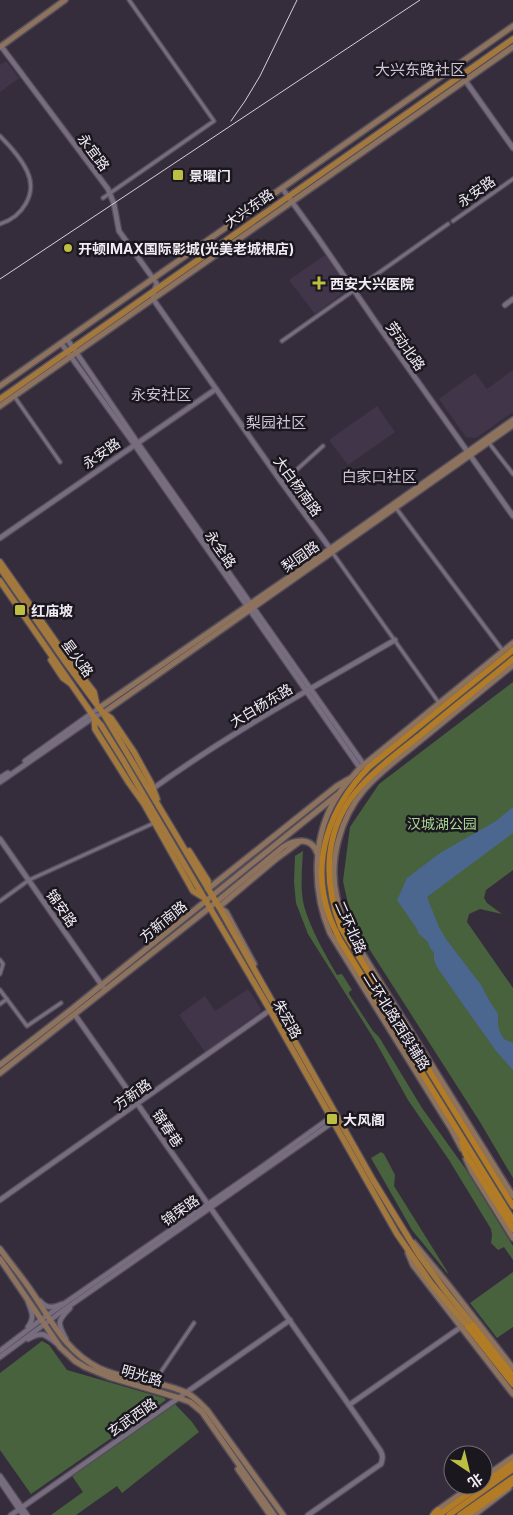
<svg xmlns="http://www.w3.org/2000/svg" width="513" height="1515" font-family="Inter,'Noto Sans SC',sans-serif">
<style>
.built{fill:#41354a}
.green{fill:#47623d}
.water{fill:#4b668f}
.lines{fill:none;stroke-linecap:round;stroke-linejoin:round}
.minor-casing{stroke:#544d5a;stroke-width:5.5}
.tertiary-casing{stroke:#544d5a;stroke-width:7}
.secondary-casing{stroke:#544d5a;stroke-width:8}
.primary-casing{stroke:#544d5a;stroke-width:8}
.trunk-casing{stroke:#544d5a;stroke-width:8}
.minor{stroke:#776d7f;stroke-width:3}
.tertiary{stroke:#776d7f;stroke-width:4.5}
.secondary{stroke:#8d735e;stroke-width:5}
.primary{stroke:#a3783c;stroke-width:5.5}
.trunk{stroke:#b27c26;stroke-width:5.5}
.rail{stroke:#d5cfda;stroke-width:1}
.poi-dot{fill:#bdbf43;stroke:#1b171e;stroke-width:2}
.labels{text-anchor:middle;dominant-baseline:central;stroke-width:5;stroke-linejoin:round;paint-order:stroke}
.street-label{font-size:14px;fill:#f1ebf5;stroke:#1b171e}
.poi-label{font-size:14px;font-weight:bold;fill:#f1ebf5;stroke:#1b171e;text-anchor:start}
.park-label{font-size:14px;fill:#a5d593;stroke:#1b171e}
.neighbourhood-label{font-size:15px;fill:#cfc4d7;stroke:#1b171e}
</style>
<rect width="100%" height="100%" fill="#362d3c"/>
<g class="built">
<polygon points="6,61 19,78 0,92 0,65"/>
<polygon points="325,255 348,287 347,290 315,314 289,280"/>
<polygon points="513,370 513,412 476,438 466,437 439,399 475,373 487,389"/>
<polygon points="377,406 395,432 348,465 329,440"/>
<polygon points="248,989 261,1009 260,1012 205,1052 179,1015 205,996 215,1011"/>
</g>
<g class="green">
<polygon points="513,682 513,870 486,890 484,898 487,903 502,914 480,909 469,914 467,922 513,988 513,1178 480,1122 352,922 343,881 350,827 379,784"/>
<path d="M303,851C302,869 300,889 304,906C311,930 325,954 337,975L342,974L352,990L349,992V994L373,1031L379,1037L422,1108L465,1168L513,1246V1260L504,1247L498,1250L491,1243L492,1235L491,1229L449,1160L408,1100L374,1039L308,934L296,903L294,882L295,856Z"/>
<polygon points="381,1152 384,1154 395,1175 394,1186 447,1271 448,1274 412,1230 371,1158"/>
<polygon points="513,1272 513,1327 497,1338 470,1303"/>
<polygon points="42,1341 49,1345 67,1370 164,1398 166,1400 31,1494 0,1450 0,1373"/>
<polygon points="175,1404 192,1422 199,1432 122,1493 117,1486 76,1515 51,1515 83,1492 72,1476"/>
</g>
<polygon class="water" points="513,807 513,833 427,897 439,927 446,939 481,985 489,1000 498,1014 498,1025 500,1032 504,1039 513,1043 513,1070 496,1051 457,996 437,967 434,960 434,953 430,948 428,942 418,933 417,929 397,900 407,878 440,853 496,821"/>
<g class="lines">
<g class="minor-casing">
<g id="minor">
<path d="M0,136C10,146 21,158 27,171C38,194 22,217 0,224"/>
<polyline points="103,198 214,121 129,0"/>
<polyline points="453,221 513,179"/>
<polyline points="282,341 448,224"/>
<polyline points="14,396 60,462"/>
<polyline points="489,443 513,474"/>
<polyline points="282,483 323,446"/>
<polyline points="396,508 503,651"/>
<polyline points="332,552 439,703"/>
<polyline points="0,901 29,880 154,823"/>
<polyline points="0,960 3,964 0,974"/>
<polyline points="0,990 27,1026 61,1003"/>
<polyline points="0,1004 7,999"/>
<polyline points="150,1388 194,1323"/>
</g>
</g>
<g class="tertiary-casing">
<g id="tertiary">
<polyline points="1,46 108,189 114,204 119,231 157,284 154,291 153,299 282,483 332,551"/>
<polyline points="455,66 513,148"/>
<polyline points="282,188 318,238 375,321 513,516"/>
<polyline points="505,305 513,299"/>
<polyline points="67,339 137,442 364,765"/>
<polyline points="61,343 134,444 360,768"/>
<polyline points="0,538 216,389"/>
<polyline points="25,761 99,708"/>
<polyline points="0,778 8,773"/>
<polyline points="0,782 94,717 103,713"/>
<path d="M151,790C228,734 312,688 395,640"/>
<polyline points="0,839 103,987"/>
<polyline points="75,1015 349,1405 461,1327"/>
<polyline points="0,1200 273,1008"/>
<path d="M40,1301C47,1309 53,1308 62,1304"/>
<path d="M28,1302C32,1312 35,1318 28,1327"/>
<path d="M28,1339C42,1331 45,1334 56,1343"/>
<path d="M66,1339C57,1323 57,1321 70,1308"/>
<polyline points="0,1351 42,1319 259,1169 330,1118"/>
<polyline points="0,1357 65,1309 333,1122"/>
<polyline points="0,1476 27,1515"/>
<polyline points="0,1481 23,1515"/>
<polyline points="11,1515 290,1320"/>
<path d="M308,1515L381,1464C383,1458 383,1455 380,1450L349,1405"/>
</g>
</g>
<g class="secondary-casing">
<g id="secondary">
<polyline points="0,47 65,0"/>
<polyline points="0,386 513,26"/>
<polyline points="0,406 513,47"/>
<path d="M513,665C482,690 452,715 421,740C402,756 380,771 364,790C340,818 328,862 337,898C339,908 343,918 346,927L513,1196"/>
<polyline points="99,708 330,549 513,420"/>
<polyline points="103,713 513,425"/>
<polyline points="208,889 337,786 349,779"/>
<polyline points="254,964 226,912 219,907 276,859 299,842"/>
<polyline points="0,1065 72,1009 337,795"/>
<path d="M0,1073L209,908L283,847C295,839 312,837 317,853"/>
<path d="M462,1149L452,1130L330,933C311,888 312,832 340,792C346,783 353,776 360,768L513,643"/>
<polyline points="466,1159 472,1172 513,1238"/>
<polyline points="414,1243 447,1283 513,1368"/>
<path d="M0,1249C10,1263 22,1277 32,1292C51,1320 66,1352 99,1368C127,1381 159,1380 187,1393C195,1397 201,1404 207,1410L283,1515"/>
<polyline points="408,1253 413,1265 513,1394"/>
<polyline points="0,1259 60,1347 75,1361 85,1367 109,1377 179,1398 190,1402 202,1412 274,1515"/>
<polyline points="238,1469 270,1515"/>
<polyline points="483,1478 513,1457"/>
<polyline points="435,1512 473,1485"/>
<polyline points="474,1515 509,1488"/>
</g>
</g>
<g class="primary-casing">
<g id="primary">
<polyline points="0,399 513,39"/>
<polyline points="0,562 63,652 94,692 96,701"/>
<polyline points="0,568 64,660 103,713 219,907 373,1180 419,1255 447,1293 473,1325"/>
<polyline points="0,581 94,717 101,725 123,760 270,1010 397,1234 431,1283 468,1327"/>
<polyline points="51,660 63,678 70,683"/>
<polyline points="105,714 111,718 134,752 151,783 157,799"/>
<polyline points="94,717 95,729 129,783 144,804 193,891 201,896"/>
<polyline points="189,851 208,881 208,889"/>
</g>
</g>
<g class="trunk-casing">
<g id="trunk">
<path d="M513,650L369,767C330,807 310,860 329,915C332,924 336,932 340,940L513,1220"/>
<path d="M513,659C482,685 450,710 419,736C399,752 378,767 361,786C324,826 322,879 341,928L513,1206"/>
<polyline points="462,1142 465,1153 513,1229"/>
<polyline points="473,1325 513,1376"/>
<polyline points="468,1327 513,1384"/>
<polyline points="483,1484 513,1463"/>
<polyline points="433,1515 438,1510"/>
<polyline points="439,1515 481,1485"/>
<polyline points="449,1515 513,1469"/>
<polyline points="460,1515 513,1478"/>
<polyline points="467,1515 513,1483"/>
</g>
</g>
<use href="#minor" class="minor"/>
<use href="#tertiary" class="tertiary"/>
<use href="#secondary" class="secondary"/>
<use href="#primary" class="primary"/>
<use href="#trunk" class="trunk"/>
<g class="rail">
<polyline points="231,121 245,101 260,76 297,0"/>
<polyline points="0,279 420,0"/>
</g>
</g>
<g class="poi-dot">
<rect x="172" y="169" width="12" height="12" rx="2.5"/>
<circle cx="68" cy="248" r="5"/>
<path d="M316.5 275.5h5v5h5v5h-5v5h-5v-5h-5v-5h5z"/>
<rect x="14" y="604" width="12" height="12" rx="2.5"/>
<rect x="326" y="1113" width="12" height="12" rx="2.5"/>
</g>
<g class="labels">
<g class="street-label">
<text transform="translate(94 152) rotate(53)">永宜路</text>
<text transform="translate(476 191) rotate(-35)">永安路</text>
<text transform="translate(249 208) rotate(-35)">大兴东路</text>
<text transform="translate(406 346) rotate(55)">劳动北路</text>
<text transform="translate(101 453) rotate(-35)">永安路</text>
<text transform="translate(298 486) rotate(54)">大白杨南路</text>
<text transform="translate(221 549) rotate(55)">永全路</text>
<text transform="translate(300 556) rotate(-35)">梨园路</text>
<text transform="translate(78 658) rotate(54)">星火路</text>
<text transform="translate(261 705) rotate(-31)">大白杨东路</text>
<text transform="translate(62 908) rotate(55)">锦安路</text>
<text transform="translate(163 921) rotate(-39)">方新南路</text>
<text transform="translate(351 927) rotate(66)">二环北路</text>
<text transform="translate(288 1019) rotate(61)">朱宏路</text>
<text transform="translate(397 1021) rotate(58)">二环北路西段辅路</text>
<text transform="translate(132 1094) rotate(-35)">方新路</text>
<text transform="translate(168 1128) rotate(56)">锦春巷</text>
<text transform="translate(180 1210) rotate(-35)">锦荣路</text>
<text transform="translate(142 1375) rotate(16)">明光路</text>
<text transform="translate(132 1417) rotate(-35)">玄武西路</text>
</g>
<g class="poi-label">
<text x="189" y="175">景曜门</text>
<text x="78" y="248">开顿IMAX国际影城(光美老城根店)</text>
<text x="330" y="283">西安大兴医院</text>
<text x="31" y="610">红庙坡</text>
<text x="343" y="1119">大风阁</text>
</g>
<g class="park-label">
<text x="442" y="823">汉城湖公园</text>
</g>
<g class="neighbourhood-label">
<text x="420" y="69">大兴东路社区</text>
<text x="161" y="394">永安社区</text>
<text x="276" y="422">梨园社区</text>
<text x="379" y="476">白家口社区</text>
</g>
</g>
<g transform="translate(468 1470) rotate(145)"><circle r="24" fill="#1b171e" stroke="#716c74"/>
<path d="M0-4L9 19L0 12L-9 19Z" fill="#bdbf43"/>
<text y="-8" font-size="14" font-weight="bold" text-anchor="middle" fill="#f1ebf5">北</text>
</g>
</svg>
